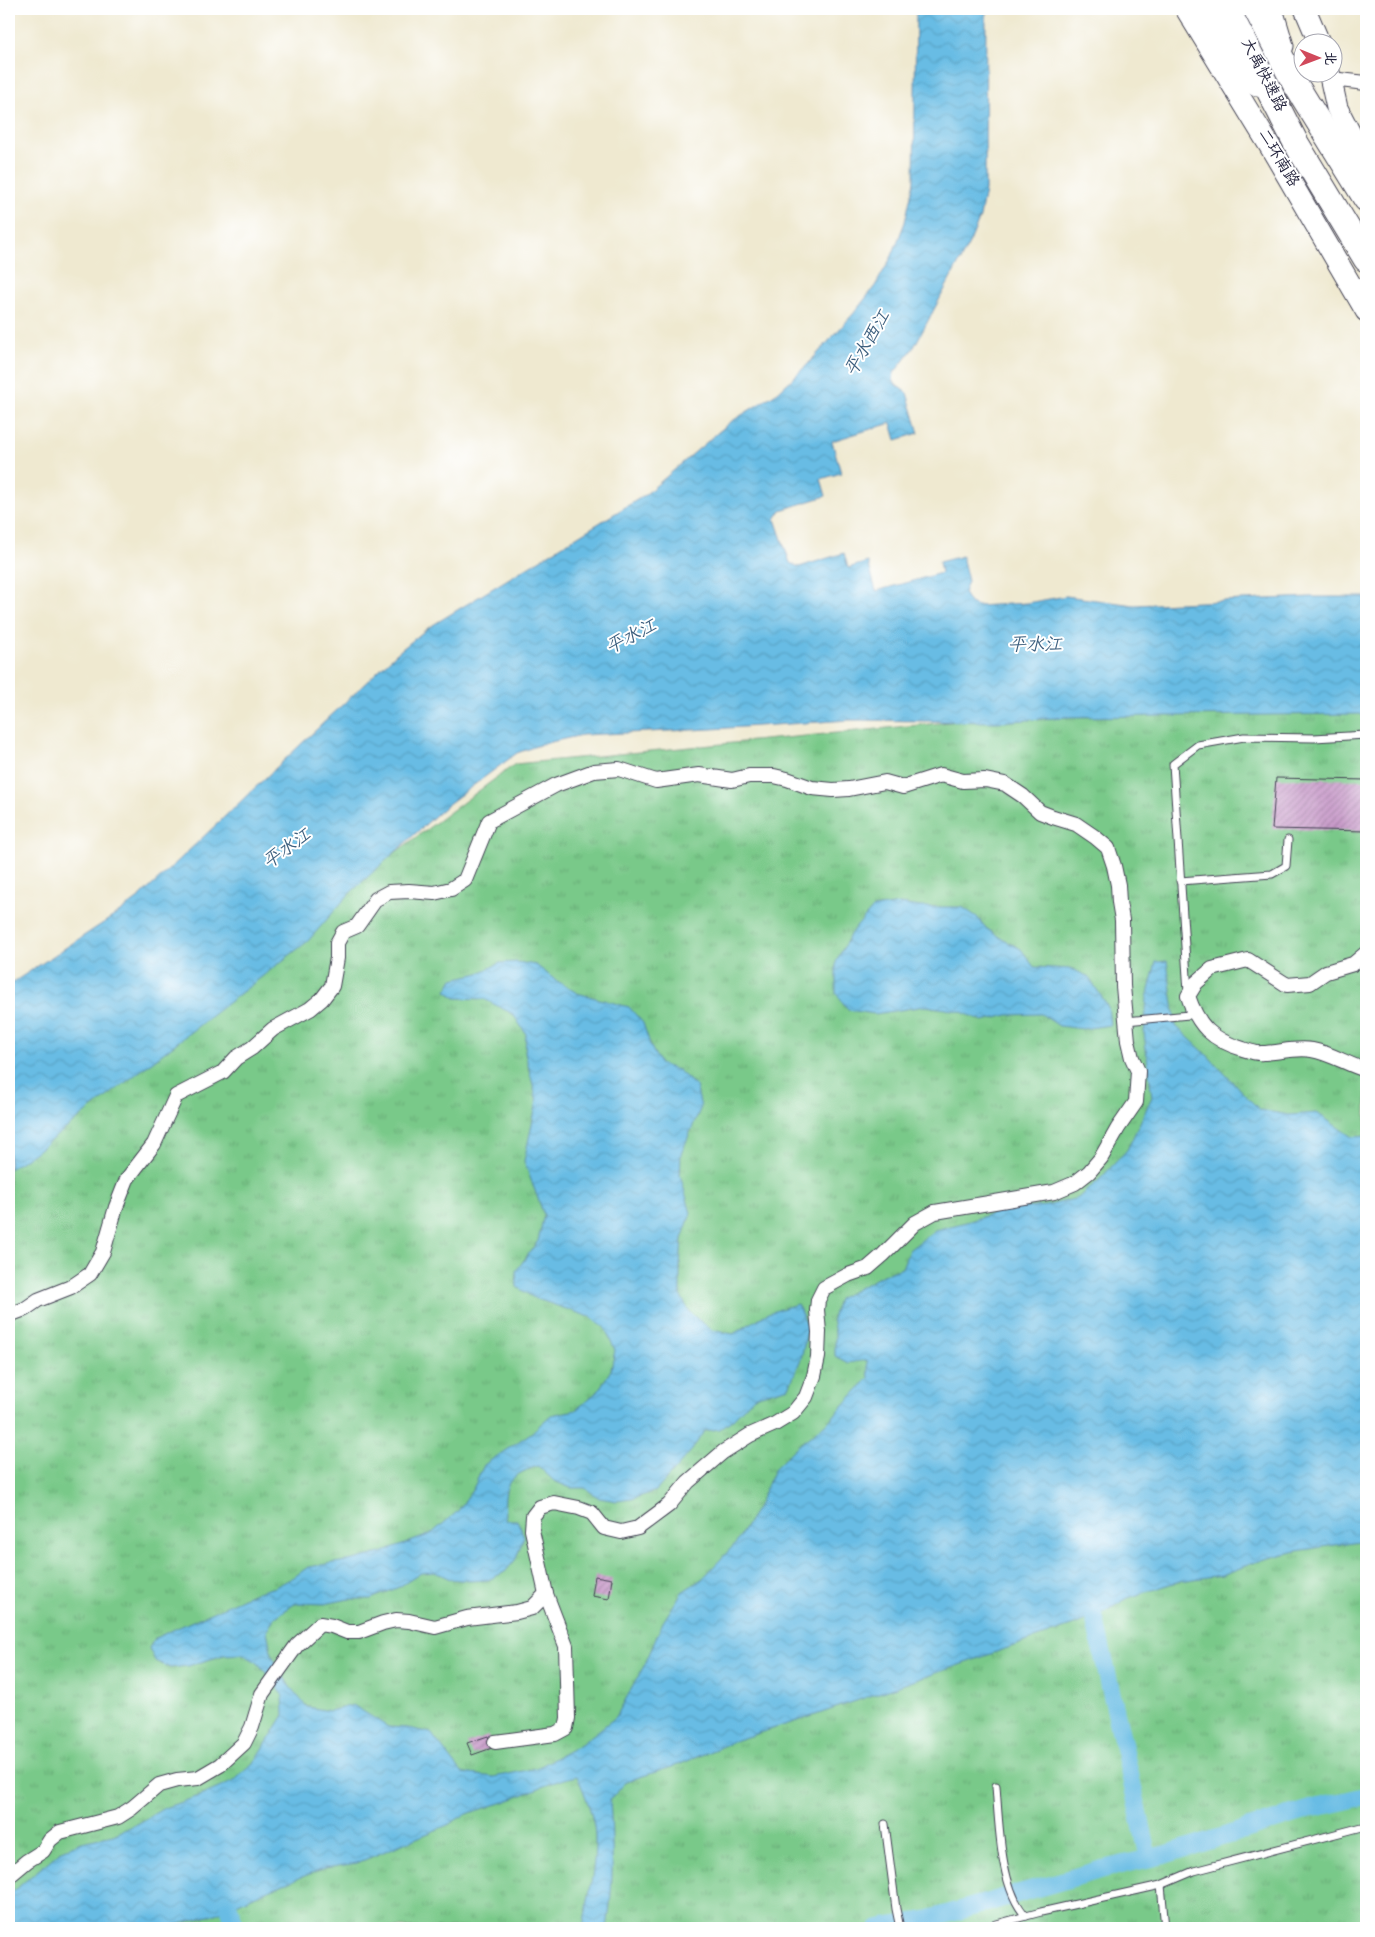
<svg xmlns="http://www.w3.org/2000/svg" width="1375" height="1937" font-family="'Gochi Hand','LXGW WenKai TC',sans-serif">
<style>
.grass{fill:url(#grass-tufts);stroke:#4e7662}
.water{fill:url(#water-waves);stroke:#446f90}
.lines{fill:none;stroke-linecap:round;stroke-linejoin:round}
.canal{stroke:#67bce4;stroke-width:18}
.building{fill:url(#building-hatch)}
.lane-casing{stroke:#414051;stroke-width:9}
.street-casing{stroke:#414051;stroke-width:16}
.primary-casing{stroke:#414051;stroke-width:23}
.highway-casing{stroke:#414051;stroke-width:27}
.lane{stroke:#fff;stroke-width:7}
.street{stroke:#fff;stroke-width:14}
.primary{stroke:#fff;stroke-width:21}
.highway{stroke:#fff;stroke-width:25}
.labels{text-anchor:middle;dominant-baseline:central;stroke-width:4;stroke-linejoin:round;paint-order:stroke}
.street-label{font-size:16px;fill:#22223b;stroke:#fff}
.water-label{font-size:18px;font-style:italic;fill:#3e607f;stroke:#fff}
</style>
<defs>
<pattern id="grass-tufts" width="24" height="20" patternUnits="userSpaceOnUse" patternTransform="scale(1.25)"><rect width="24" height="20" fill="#79c989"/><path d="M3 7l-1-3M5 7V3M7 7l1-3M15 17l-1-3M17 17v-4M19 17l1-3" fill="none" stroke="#68ac77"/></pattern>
<pattern id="water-waves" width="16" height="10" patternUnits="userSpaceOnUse" patternTransform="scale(1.25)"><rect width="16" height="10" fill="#67bce4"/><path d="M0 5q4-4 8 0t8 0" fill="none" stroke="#59a1c4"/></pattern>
<pattern id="building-hatch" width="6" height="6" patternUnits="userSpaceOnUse" patternTransform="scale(1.25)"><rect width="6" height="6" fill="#c696c7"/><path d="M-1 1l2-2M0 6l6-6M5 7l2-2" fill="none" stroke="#a07aa3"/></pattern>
</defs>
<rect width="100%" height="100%" fill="#fff"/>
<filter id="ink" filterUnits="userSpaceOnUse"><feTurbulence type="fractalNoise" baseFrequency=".02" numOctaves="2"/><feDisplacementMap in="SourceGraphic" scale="10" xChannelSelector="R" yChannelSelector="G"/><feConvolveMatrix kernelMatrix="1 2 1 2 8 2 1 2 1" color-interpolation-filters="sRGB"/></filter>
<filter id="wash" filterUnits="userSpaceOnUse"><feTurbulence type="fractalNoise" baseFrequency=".0096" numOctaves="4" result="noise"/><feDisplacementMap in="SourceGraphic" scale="20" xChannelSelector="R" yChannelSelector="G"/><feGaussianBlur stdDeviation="1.12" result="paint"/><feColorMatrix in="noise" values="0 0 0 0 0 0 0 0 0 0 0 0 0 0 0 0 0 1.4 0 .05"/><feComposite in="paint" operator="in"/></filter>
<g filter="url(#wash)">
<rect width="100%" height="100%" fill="#efe9d0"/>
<polygon class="grass" points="1366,701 1366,1928 9,1928 9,1138 515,764 1157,702"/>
<g class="water">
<polygon points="916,9 986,9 985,190 980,217 970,242 914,347 894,373 893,380 896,385 907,393 919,433 896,440 891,423 832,441 841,473 821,479 826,496 781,510 775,519 790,563 799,567 844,553 848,568 868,562 876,591 941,573 939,562 962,556 968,581 964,593 970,603 977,606 1027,603 1066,596 1134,605 1310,597 1366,597 1366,714 1070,717 998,722 850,720 712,729 582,735 542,744 517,753 447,805 350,893 308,941 33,1154 9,1169 9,985 120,912 140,897 396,654 428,628 645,495 729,423 778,392 808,364 854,313 875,286 892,256 905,222 914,181"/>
<polygon points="900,904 921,907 962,907 977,917 986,928 1002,939 1021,949 1034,967 1072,969 1089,977 1108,1007 1110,1025 1083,1029 1059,1026 1041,1014 1008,1015 983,1021 959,1011 925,1006 875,1014 848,1010 836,993 836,962 851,933 873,908"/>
<path d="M1167,961L1176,1026L1208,1056L1244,1094L1260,1110L1289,1115L1317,1113L1352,1137L1366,1136V1540L1297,1551L1261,1560L1222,1575L1180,1581L1128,1598L1104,1612L1074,1625L807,1718L737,1740L678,1765L627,1781L610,1800C613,1843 614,1885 607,1928H583C588,1898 596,1867 595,1836C594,1816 585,1794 577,1776C552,1781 531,1792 507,1801C487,1808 467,1811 450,1824L357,1863L325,1868L251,1897L216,1914L165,1928H9V1895L62,1850L82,1842L113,1835L139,1823L164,1808L205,1794L234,1781L256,1760L284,1715L283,1696L276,1685L258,1663L243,1654L224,1655L188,1666L170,1668L155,1661L149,1648L155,1638L257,1592L275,1587L294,1577L308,1567L353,1560L381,1553L431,1534L458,1511L473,1489L484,1465L531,1433L551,1415L576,1410L598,1391L611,1370L615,1350L605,1328L590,1317L534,1298L517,1287L516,1271L538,1241L544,1215L524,1161L537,1101L525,1053L526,1034L513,1014L484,999L456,998L446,991L453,979L479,973L500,963L517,962L536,965L554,979L577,993L629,1007L643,1023L651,1047L660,1064L678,1070L696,1086L701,1107L681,1154L680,1175L691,1213L682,1239L680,1266V1295L691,1314L712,1330L733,1334L768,1313L797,1304L808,1327L801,1359L789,1387L754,1397L733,1419L720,1429L704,1431L692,1450L656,1491L632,1499L617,1501L599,1498L585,1488H571L554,1481L538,1466C504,1477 504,1486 505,1520H517L524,1536L516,1559L505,1572L488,1580L469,1581L450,1579L435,1572L421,1573L399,1587L371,1599H349L325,1604L296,1603L274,1618L267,1631L272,1656L290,1687L307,1707L330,1711L353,1705L388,1727L408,1728L431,1733L462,1773L494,1777L537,1768L581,1744L616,1717L645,1664L663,1622L682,1592L703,1578L736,1543L758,1506L775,1468L794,1449L828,1422L869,1378L867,1360L848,1363L835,1356V1333L832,1319L838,1299L885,1274L902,1268L909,1250L935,1230L970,1221L1002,1210L1046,1206L1078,1198L1101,1178L1127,1150L1152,1097L1144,1033L1147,998L1156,962Z"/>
</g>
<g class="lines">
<g class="canal">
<polyline points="1094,1616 1149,1858"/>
<polyline points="229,1907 236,1928"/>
<polyline points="879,1928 930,1919 1103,1869 1164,1855 1314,1808 1366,1796"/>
</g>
</g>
<g id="blocks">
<g class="building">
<polygon points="1276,778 1366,780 1366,831 1272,829"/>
<polygon points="595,1576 612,1579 609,1599 592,1596"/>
<polygon points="488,1736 492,1748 472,1755 467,1743"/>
</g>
</g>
</g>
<g filter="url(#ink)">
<use href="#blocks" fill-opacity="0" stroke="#414051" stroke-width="1"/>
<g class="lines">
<g class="lane-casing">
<g id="lane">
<polyline points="1180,881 1272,874 1286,866 1288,840"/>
<polyline points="1188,992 1173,764 1198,745 1244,737 1314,738 1366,735"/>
<polyline points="1126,1021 1189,1015 1189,1008"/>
<path d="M996,1786C999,1823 1000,1889 1026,1916"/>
<polyline points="885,1824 896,1909 900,1928"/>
<polyline points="1161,1885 1165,1928"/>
<polyline points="982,1928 1041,1912 1161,1885 1194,1871 1366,1826"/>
</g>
</g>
<g class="street-casing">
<g id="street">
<polyline points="1331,79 1366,83"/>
<path d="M1366,953L1353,964L1326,972L1310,983L1287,985L1248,960L1212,969L1196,983L1188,996C1198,1026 1212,1040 1243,1049C1249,1051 1256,1054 1262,1053C1278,1053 1295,1047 1312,1050C1331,1053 1348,1065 1366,1070"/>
<polyline points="9,1315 25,1309 38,1300 71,1287 90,1274 103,1252 116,1207 127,1179 154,1144 176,1096 223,1072 236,1058 252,1048 273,1029 310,1009 322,999 332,986 337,958 337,943 343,932 357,926 376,899 389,892 409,891 434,893 451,889 465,880 489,821 556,785 594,771 619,769 656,781 699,775 732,780 749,776 774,776 787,779 812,788 833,790 849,789 885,782 903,787 941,775 963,781 985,780 1005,784 1023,796 1040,812 1053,817 1076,824 1095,837 1108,848 1114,866 1118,885 1119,902 1122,920 1123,986 1128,1041 1132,1058 1138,1071 1136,1102 1118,1128 1101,1158 1089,1172 1075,1183 1054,1192 935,1212 915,1223 883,1255 868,1268 848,1275 824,1288 818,1300 817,1310 819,1332 818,1357 814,1376 806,1397 793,1413 775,1424 750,1435 723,1452 688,1482 669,1505 638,1528 621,1532 604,1528 592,1513 579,1508 554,1503 540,1507 533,1516 532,1530 546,1594 566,1646 568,1718 566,1728 555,1734 495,1742"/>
<polyline points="9,1876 27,1861 43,1851 50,1840 60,1832 118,1817 132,1808 159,1785 177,1780 198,1778 220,1765 244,1743 252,1727 262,1694 297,1645 320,1624 332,1626 347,1632 359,1632 383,1623 396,1620 409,1621 435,1627 467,1618 517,1612 532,1608 546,1594"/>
</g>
</g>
<g class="primary-casing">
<g id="primary">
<polyline points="1186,9 1271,148 1366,311"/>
<polyline points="1204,9 1256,85"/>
<polyline points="1272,9 1283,46"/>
<polyline points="1305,9 1319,42"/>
<polyline points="1329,72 1337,108 1366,164"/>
</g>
</g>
<g class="highway-casing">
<g id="highway">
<polyline points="1227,9 1296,143 1366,259"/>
<polyline points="1256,9 1294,82 1366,199"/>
</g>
</g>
<use href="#lane" class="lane"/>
<use href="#street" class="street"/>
<use href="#primary" class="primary"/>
<use href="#highway" class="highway"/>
</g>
</g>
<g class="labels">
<g class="street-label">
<text transform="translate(1262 76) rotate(63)">大禹快速路</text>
<text transform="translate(1277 159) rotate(59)">二环南路</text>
</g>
<g class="water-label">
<text transform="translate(869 344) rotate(-60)">平水西江</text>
<text transform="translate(632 638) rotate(-27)">平水江</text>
<text x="1035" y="646">平水江</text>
<text transform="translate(288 850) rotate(-36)">平水江</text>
</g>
</g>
<rect width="1375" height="1937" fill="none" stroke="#fff" stroke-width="30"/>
<g transform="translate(1318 58) rotate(91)"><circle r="24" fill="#ffffff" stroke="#a7a7b1"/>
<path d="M0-4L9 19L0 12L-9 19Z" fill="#d1495b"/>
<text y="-8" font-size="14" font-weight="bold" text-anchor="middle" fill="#22223b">北</text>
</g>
</svg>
